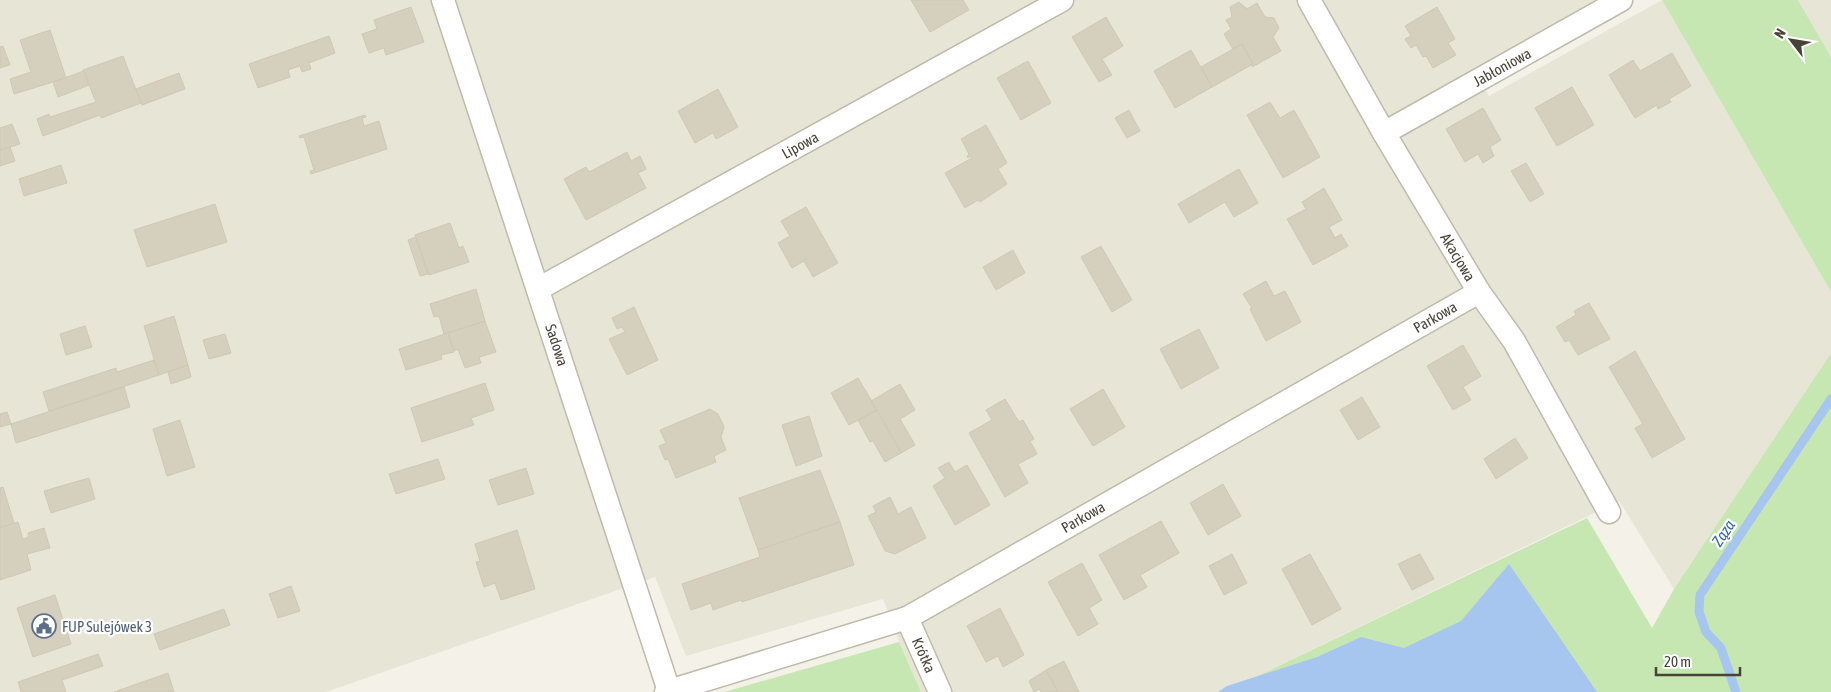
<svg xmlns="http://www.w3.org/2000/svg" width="1831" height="692" font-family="'Asap Condensed',sans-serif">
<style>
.residential{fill:#e7e5d6}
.green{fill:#c7e7b2}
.water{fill:#a6c6ef}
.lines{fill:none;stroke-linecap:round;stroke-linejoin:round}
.stream{stroke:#a6c6ef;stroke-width:9}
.building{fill:#d5cfbe;stroke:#d0c8b1}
.minor-casing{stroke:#bfbbab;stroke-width:25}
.minor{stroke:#fff;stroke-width:22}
.labels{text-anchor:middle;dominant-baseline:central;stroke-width:4.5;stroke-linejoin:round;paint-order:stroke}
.street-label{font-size:15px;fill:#474337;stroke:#fff}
.service-label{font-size:15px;fill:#4e5e75;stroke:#fff;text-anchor:start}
.water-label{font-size:16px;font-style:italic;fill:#3268b0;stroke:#fff}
</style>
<rect width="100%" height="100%" fill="#f4f2e8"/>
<g class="residential">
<polygon points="0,0 1605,0 1484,86 1489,96 1662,0 1831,292 1831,353 1674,589 1619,501 1224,692 921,692 899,642 883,599 686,656 655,577 326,692 0,692"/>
<polygon points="1798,0 1831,0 1831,57"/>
</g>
<g class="green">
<polygon points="1662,0 1798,0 1831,57 1831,292"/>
<polygon points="1831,353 1831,692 1224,692 1587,518 1652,628 1674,589"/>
<polygon points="899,642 921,692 724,692"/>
</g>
<polygon class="water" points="1509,564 1597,692 1218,692 1227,686 1317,657 1361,637 1404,648 1461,621"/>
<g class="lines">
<polyline class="stream" points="1736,692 1721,648 1706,632 1699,612 1700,595 1831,399"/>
</g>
<g class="building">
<polygon points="911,0 963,0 969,10 930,32"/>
<polygon points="1239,2 1247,9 1257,3 1265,17 1274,18 1279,28 1273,37 1281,51 1252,67 1253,64 1242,44 1233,49 1224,34 1231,29 1226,20 1232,17 1230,7"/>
<polygon points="411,7 424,42 386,55 384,48 369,53 362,34 377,29 374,20"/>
<polygon points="1437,7 1455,39 1448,43 1456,55 1433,68 1426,56 1423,57 1416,45 1411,48 1405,39 1411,36 1405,26"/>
<polygon points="1106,17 1123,46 1102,59 1112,75 1099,82 1072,37"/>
<polygon points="50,30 66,78 14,94 10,79 31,72 20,40"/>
<polygon points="329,36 335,53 309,63 311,69 302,72 300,66 288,70 290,77 258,88 249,64"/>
<polygon points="1242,44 1253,64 1212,87 1201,67"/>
<polygon points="3,46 10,65 0,68 0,47"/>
<polygon points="1191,50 1212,87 1175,108 1154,71"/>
<polygon points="1672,53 1691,86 1669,99 1671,102 1658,109 1657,105 1635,118 1609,75 1633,60 1640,71"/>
<polygon points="123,56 141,103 101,118 100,115 43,136 37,119 49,114 50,117 96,102 83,70"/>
<polygon points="1028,61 1051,103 1021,120 997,78"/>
<polygon points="84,71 89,85 58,97 53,82"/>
<polygon points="179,73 185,89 142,105 136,89"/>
<polygon points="1572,87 1594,125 1557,146 1535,108"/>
<polygon points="718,89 738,127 716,139 713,133 695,143 678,111"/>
<polygon points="1270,102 1280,118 1294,110 1320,157 1283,178 1247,115"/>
<polygon points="1483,108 1501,140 1490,147 1494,156 1483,163 1478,154 1465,162 1446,129"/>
<polygon points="1129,110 1140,131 1127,138 1115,118"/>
<polygon points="365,115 366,117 362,118 364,126 379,121 387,149 311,174 310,171 314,170 304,137 300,138 299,136"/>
<polygon points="12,124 20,144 0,150 0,128"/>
<polygon points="986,125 1007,163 998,169 1007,184 980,202 978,200 965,208 945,173 972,158 971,156 968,158 967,156 969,154 961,139"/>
<polygon points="10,147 15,161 0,166 0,150"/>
<polygon points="627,152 631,161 640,156 646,169 638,173 646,188 586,220 564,179 586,167 589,172"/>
<polygon points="1526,163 1544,194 1530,202 1511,171"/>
<polygon points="61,165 67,183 24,196 19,179"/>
<polygon points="1239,169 1258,203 1234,217 1225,202 1189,223 1178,204"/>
<polygon points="1324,188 1342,220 1329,227 1335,238 1341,234 1348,246 1313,265 1287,219 1306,209 1302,202"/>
<polygon points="215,204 227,242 147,267 134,230"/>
<polygon points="806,207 838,263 813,277 804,261 792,268 778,243 790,236 781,221"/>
<polygon points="450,223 459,248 463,246 469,262 429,275 415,235"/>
<polygon points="416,237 428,274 420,276 408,240"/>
<polygon points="1101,246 1132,300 1112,312 1081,257"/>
<polygon points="1013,250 1025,273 996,290 983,267"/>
<polygon points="1266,281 1274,296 1285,291 1301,322 1266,341 1250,309 1252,308 1243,294"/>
<polygon points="476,289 485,321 444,334 439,316 434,317 430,304"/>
<polygon points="1589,303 1610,339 1578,355 1569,340 1565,342 1556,327 1576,315 1574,311"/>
<polygon points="634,307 658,360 627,375 609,339 625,332 622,327 617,329 612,318"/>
<polygon points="174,316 188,365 159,375 144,326"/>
<polygon points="485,321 496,352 479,357 481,363 465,368 458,349 454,351 448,333"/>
<polygon points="85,326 92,347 66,355 60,334"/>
<polygon points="1199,329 1219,368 1181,389 1160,349"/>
<polygon points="448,333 454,352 441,355 442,359 406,370 399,349"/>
<polygon points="225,334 231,353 209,359 203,340"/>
<polygon points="1463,345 1481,376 1463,387 1471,400 1453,410 1427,366"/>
<polygon points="1635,351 1685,439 1652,458 1635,428 1643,424 1609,367"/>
<polygon points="154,360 159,375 49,411 43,392 116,368 117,372"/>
<polygon points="188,365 191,377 171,384 168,372"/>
<polygon points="858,378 877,410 849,425 831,393"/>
<polygon points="485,383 494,410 471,418 474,425 422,442 411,408"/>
<polygon points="900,384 915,410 900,419 915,445 901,453 871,401"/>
<polygon points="124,387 130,407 16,443 11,424"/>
<polygon points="1103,389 1125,427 1093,446 1070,409"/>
<polygon points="1362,397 1380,427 1358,440 1340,410"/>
<polygon points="1005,399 1019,422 1023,420 1034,439 1030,441 1037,454 1018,464 1028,483 1005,497 969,433 992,420 986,410"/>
<polygon points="710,409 718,414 724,427 721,437 726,450 714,456 716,462 676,478 668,459 665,460 659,446 666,443 660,430"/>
<polygon points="877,410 901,453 885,462 873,441 870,442 858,420"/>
<polygon points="7,412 11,424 0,427 0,414"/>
<polygon points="809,416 822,456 796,466 782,425"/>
<polygon points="180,420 195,467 167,476 153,429"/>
<polygon points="1515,438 1528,458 1496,479 1484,459"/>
<polygon points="438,459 445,479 396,494 389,474"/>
<polygon points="949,462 955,472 967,465 990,505 955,525 933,486 945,478 938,468"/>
<polygon points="526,468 534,494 498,505 489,480"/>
<polygon points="820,470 840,522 758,550 739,498"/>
<polygon points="89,478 95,499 51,513 44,491"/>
<polygon points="1223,484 1241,516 1208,535 1190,503"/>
<polygon points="3,487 14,523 0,528 0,488"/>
<polygon points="890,497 898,514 911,507 926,538 895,554 885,551 868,516 876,512 873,506"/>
<polygon points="1161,521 1179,553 1140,575 1147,587 1124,600 1099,555"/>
<polygon points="18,522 23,539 29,537 28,533 44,528 50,548 27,554 31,570 0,580 0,528"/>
<polygon points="840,522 854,565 742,602 741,600 713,610 711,603 691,610 682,584 760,557 758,550"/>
<polygon points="517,530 535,589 501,600 495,583 484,587 476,562 480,561 475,544"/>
<polygon points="1232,554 1247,583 1224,595 1209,566"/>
<polygon points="1310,554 1341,609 1312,625 1282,569"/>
<polygon points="1420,554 1434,579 1412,590 1398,564"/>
<polygon points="1082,563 1102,600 1089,608 1098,624 1078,636 1048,582"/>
<polygon points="291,586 300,611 278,618 269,594"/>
<polygon points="55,595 71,644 33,657 17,608"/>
<polygon points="1000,608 1024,655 1003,667 998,656 986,662 967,626"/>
<polygon points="224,609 230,625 160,650 154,634"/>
<polygon points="98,654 103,666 62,680 66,692 21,692 18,682"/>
<polygon points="1064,661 1079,692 1058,692 1046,670"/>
<polygon points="1046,670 1058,692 1041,692 1039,689 1034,692 1029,681"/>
<polygon points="168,673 174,692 114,692"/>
</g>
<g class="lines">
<g class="minor-casing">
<g id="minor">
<polyline points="443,0 669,691"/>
<polyline points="1309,0 1384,133 1479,292 1514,341 1609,512"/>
<polyline points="1384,133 1621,0"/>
<polyline points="538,289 1062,0"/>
<polyline points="907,618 940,692"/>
<polyline points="666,692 907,618 1479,292"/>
</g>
</g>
<use href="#minor" class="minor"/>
</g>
<defs>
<g id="civic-ring" transform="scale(1.25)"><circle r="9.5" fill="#fff" stroke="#5c6f8a" stroke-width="1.5"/><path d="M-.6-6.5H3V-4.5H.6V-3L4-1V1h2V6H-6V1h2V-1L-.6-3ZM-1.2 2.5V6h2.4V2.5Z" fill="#5c6f8a"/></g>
</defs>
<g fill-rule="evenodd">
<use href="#civic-ring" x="44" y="626"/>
</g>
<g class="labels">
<g class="street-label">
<text transform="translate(1502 67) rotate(-29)">Jabłoniowa</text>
<text transform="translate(800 145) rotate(-29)">Lipowa</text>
<text transform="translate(1458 257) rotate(59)">Akacjowa</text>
<text transform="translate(1435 317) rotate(-30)">Parkowa</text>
<text transform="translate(557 345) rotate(72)">Sadowa</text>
<text transform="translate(1083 517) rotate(-30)">Parkowa</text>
<text transform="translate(924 655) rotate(66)">Krótka</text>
</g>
<g class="service-label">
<text x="62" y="626">FUP Sulejówek 3</text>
</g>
<g class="water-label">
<text transform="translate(1723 533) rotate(-56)">Ząza</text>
</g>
</g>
<g transform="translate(1791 40) rotate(301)" stroke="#ffffff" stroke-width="4" paint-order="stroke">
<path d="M0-4L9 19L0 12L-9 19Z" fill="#474337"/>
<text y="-8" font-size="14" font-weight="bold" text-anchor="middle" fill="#474337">N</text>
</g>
<path d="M1656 667v8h84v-8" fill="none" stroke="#474337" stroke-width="2.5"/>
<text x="1664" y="667" font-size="15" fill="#474337" stroke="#ffffff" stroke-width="4" paint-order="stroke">20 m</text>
</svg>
